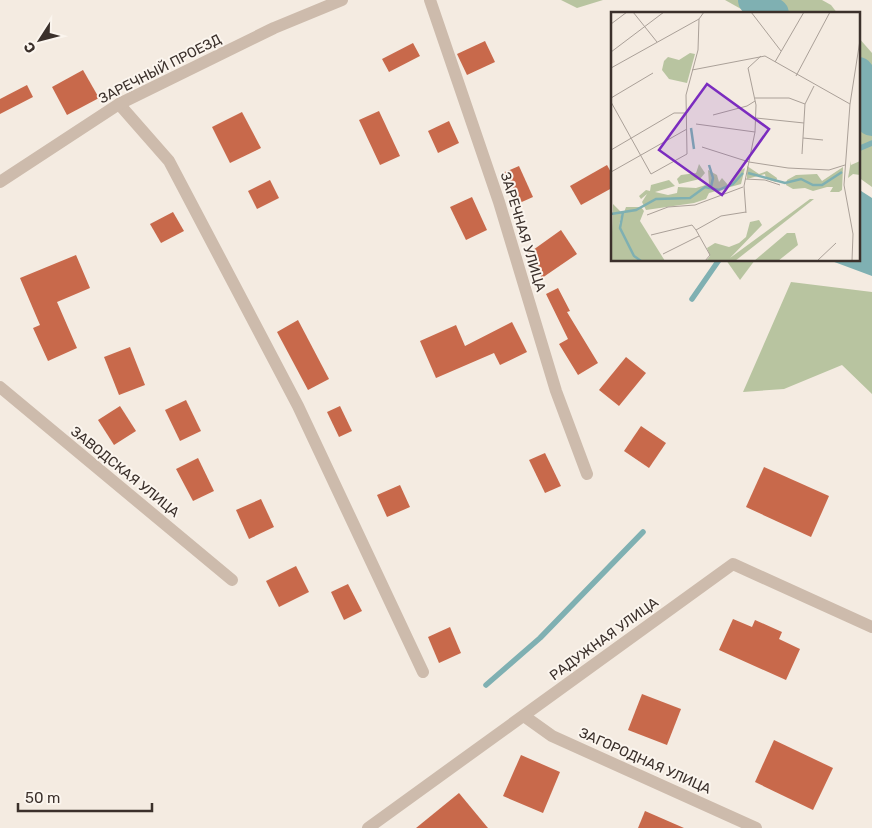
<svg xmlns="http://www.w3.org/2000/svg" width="872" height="828" font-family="Rubik,sans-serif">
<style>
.green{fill:#b8c4a0}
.water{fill:#7fb0b2}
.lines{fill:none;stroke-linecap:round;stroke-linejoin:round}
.stream{stroke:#7fb0b2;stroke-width:5.5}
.river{stroke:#7fb0b2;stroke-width:32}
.building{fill:#c8694b}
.minor{stroke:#cdbbac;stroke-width:12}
.labels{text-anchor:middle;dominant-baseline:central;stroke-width:4;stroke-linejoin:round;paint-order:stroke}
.street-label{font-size:14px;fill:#3b302b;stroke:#fbf5ee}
.inset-river{fill:none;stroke:#7fb0b2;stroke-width:2.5}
.inset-road{fill:none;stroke:#aaa098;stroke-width:1}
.view{fill:#7b2cbf;fill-opacity:0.15;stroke:#7b2cbf;stroke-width:2.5}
.inset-edge{fill:none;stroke:#3b302b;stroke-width:2.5}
</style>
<rect width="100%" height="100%" fill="#f4ebe1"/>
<g class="green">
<polygon points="561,0 603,0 577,8"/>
<polygon points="725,0 822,0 831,5 838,14 750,14"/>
<polygon points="858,37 872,53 872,187 858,177"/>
<polygon points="726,260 755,260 740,280"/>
<polygon points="791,282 872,292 872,394 842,365 784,389 743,392"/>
</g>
<polygon class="water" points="858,189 872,198 872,276 829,260 858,260"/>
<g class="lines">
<g class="stream">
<polyline points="858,149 872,143"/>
<polyline points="692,299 719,260"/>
<polyline points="486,685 540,638 643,532"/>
</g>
<g class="river">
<polyline points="754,0 773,14"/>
<polyline points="858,73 865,82 872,120"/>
</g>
</g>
<g class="building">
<polygon points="485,41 495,62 467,75 457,54"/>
<polygon points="413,43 420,56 389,72 382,59"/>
<polygon points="83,70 99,98 67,115 52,87"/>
<polygon points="27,85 33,97 0,114 0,99"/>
<polygon points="379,111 400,156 380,165 359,120"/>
<polygon points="242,112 261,148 230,163 212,127"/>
<polygon points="449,121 459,143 438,153 428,131"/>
<polygon points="607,165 612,174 612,188 581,205 570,186"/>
<polygon points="519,166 533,197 515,205 500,174"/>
<polygon points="270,180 279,198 257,209 248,191"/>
<polygon points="472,197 487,230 466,240 450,207"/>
<polygon points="173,212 184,231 161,243 150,224"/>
<polygon points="561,230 577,254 542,278 526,255"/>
<polygon points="76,255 90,288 57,302 77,348 48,361 33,328 40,325 20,278"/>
<polygon points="558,288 570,311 567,312 598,363 578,375 559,344 568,339 546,294"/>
<polygon points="298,320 329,379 308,390 277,332"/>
<polygon points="512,322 527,352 500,365 494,353 436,378 420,341 456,325 465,346"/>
<polygon points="130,347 145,385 119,395 104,357"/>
<polygon points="626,357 646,373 619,406 599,390"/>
<polygon points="186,400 201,431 180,441 165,410"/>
<polygon points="120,406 136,431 114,445 98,420"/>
<polygon points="340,406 352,431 339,437 327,412"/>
<polygon points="641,426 666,443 649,468 624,451"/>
<polygon points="545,453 561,486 545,493 529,460"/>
<polygon points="198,458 214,491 193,501 176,469"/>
<polygon points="764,467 829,496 811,537 746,507"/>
<polygon points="400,485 410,507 387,517 377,495"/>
<polygon points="261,499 274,527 249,539 236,510"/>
<polygon points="296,566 309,592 279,607 266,581"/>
<polygon points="348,584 362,611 344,620 331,592"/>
<polygon points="733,619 752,627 755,620 782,632 779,639 800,649 786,680 719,650"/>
<polygon points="450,627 461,653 439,663 428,637"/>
<polygon points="642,694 681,709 667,745 628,730"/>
<polygon points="774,740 833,768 813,810 755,782"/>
<polygon points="521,755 560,772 543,813 503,796"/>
<polygon points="459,793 488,828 416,828"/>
<polygon points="645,811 684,828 638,828"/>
</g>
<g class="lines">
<g class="minor">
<polyline points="430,0 499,202 556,391 587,474"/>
<polyline points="119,104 169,161 298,406 423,672"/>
<polyline points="0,182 119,104 274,28 342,0"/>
<polyline points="0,387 232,580"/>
<polyline points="524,716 552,736 756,828"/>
<polyline points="368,828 733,564 872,627"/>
</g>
</g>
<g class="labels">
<g class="street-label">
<text transform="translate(160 69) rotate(-27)">ЗАРЕЧНЫЙ ПРОЕЗД</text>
<text transform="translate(523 232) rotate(73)">ЗАРЕЧНАЯ УЛИЦА</text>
<text transform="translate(125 472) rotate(39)">ЗАВОДСКАЯ УЛИЦА</text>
<text transform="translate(604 639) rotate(-36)">РАДУЖНАЯ УЛИЦА</text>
<text transform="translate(645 761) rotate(24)">ЗАГОРОДНАЯ УЛИЦА</text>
</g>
</g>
<g transform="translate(611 12)">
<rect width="249" height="249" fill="#f4ebe1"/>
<path d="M79,41L84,42L76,71L58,67L51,58L53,49L57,45L68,48ZM240,149V153L249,149V163L242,162L237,166ZM88,152L94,161L89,167L68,172L66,167L70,163L85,161ZM136,154L148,162L156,159L166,166L165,170L155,167L154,162L136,167ZM232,155L231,178L228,180H219L222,175H216L202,179L194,176L182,177L175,173L176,168L185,163L206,162L211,169ZM134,156L130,172L98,181L95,187L83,191L35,198L31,190L36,182L30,187L28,184L35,178L39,179L40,173L58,168L64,174L44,180L57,183L66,181L67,175L85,176L98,172L97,158L106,163L108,170L111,166L117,173L126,160ZM199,187H203L124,249H95L99,244L96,236L104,231L118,235L128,231L135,225L139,210L148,208L151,213L119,246ZM2,192L11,201L8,214L15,195H30L33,199L29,209L54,249H0ZM176,221H184L187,233L167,249H143Z" fill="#b8c4a0"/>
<path class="inset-river" d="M80,116L83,137M98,153L102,166L100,175M137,161L174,171L190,167L202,173H211L231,160M12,200L9,216L23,244L30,249M0,202L25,198L45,187L79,186L94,175L108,178L122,172L132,161"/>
<path class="inset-road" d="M22,0L46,30M140,0L170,39M0,12L16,0M0,40L53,0M164,50L193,0M0,56L88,7L93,0M81,58L154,44L239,92M185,64L219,0M0,86L42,61M144,86H178L194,92M0,90L40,162L76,142L75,83L87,38L88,7M102,103L136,94L144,89M145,106L193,111M85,112L144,120M192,126L212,128M91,135L138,150L177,156L218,158L234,153M0,138L63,101H76M191,142L194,92L203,74M0,160L76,117M134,167L154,168L169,173M135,201L133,174L144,120L145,93L137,56L150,44M36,203L57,195L84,193L132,175M85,218L99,243L94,249M40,223L81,213L85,218L110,204L135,200M52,242L88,224M206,249L225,231M241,249L242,222L233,173L239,92L249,28"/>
<path class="view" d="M96,72L158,117L111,183L48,138Z"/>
<rect width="249" height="249" class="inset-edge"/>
</g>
<g transform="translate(40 40) rotate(234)" stroke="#fbf5ee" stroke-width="4" paint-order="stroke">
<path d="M0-4L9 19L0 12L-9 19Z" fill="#3b302b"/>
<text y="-8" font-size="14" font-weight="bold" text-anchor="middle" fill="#3b302b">С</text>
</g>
<path d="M18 803v8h134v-8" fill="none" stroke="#3b302b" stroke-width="2.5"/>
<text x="25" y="803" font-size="15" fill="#3b302b" stroke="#fbf5ee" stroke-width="4" paint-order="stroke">50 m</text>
</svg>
